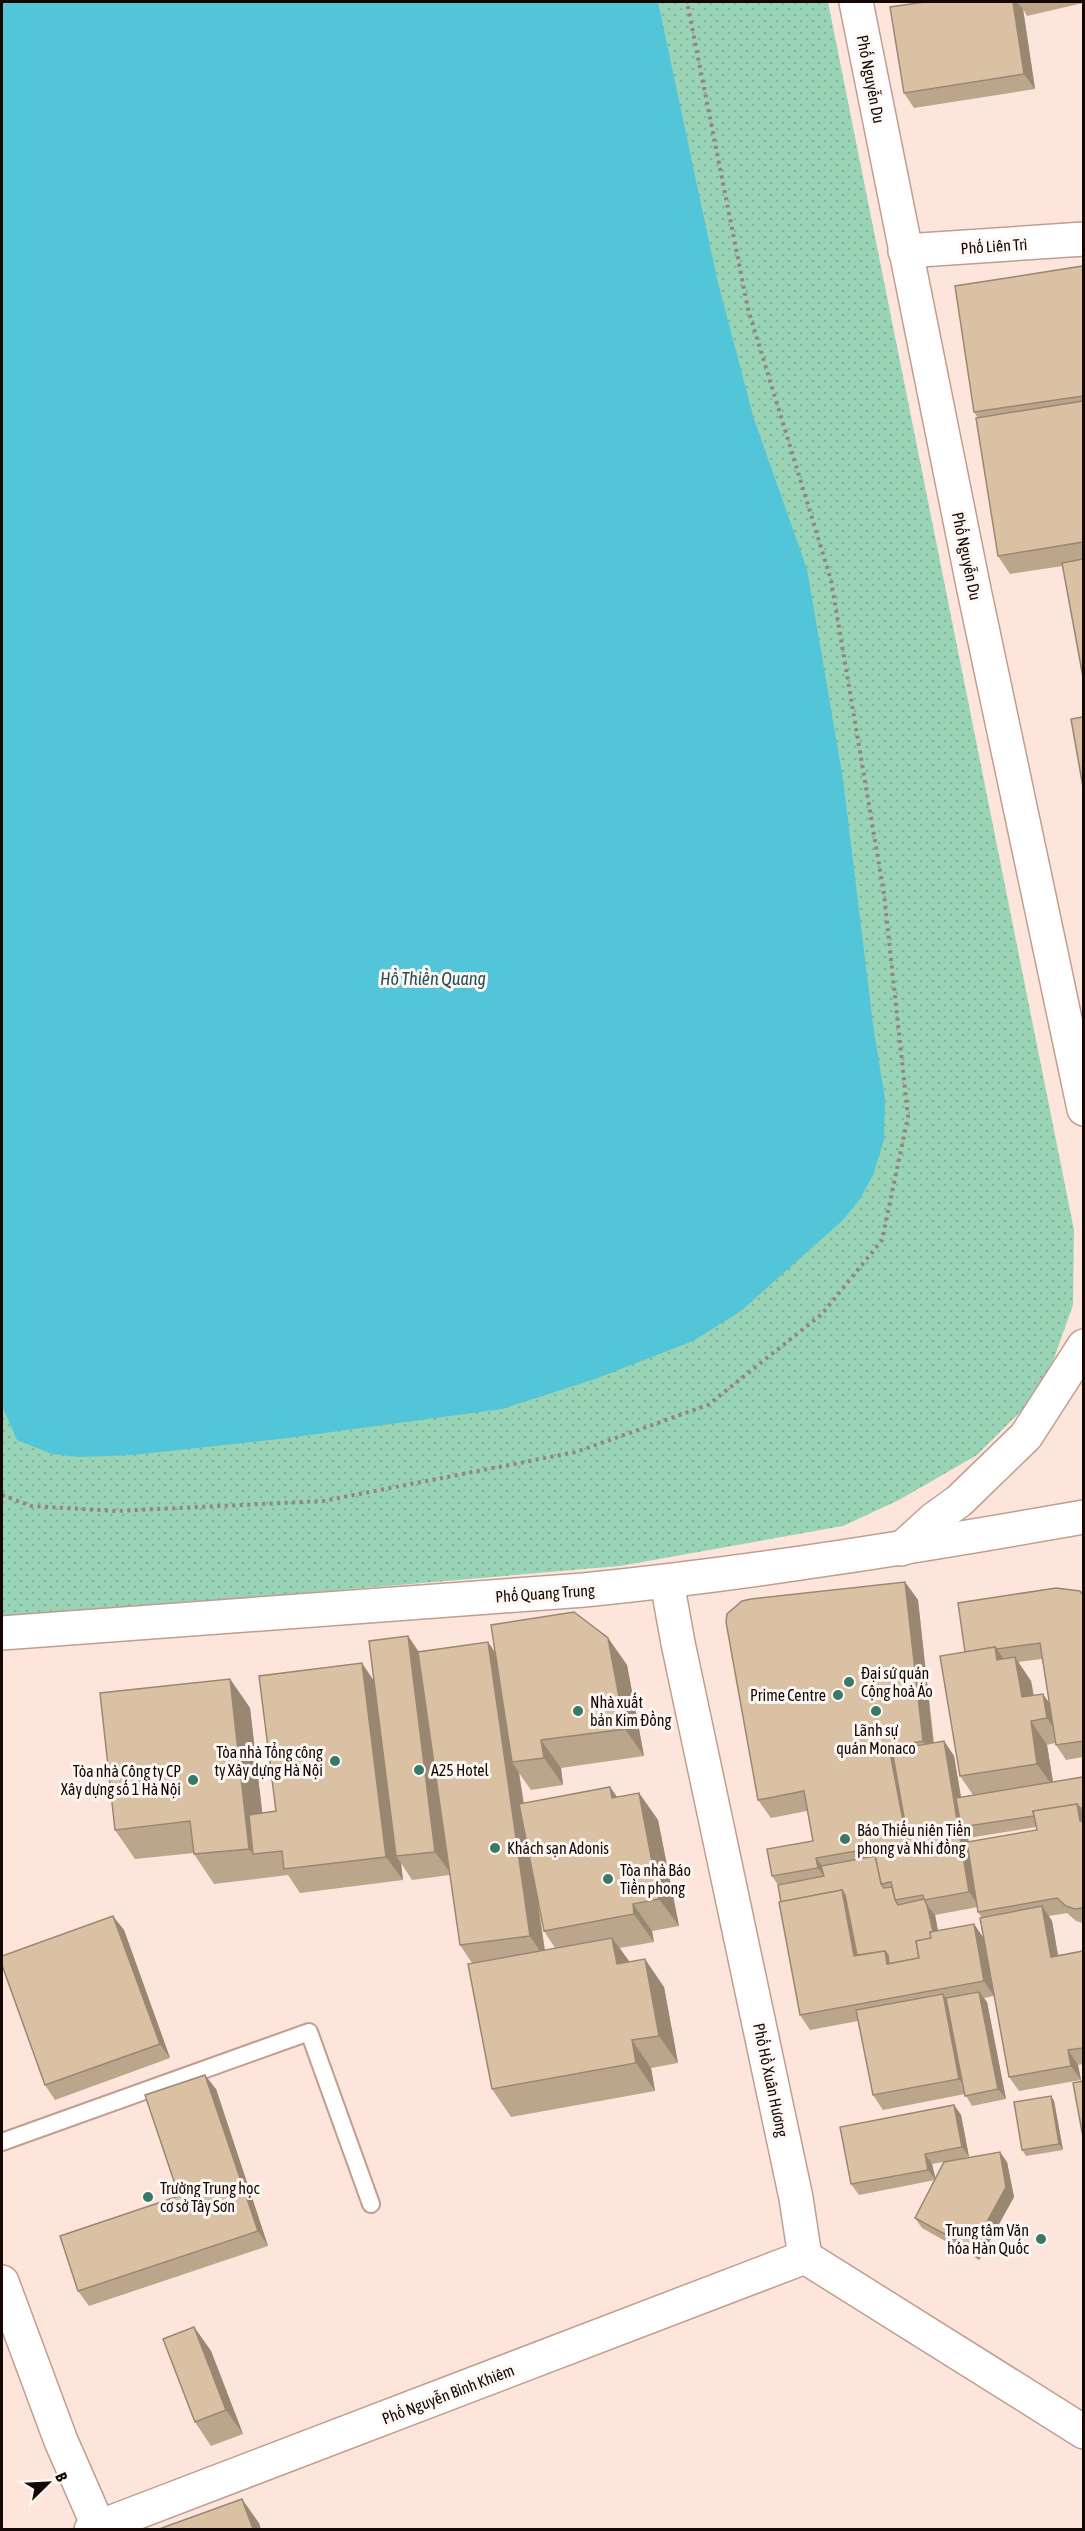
<svg xmlns="http://www.w3.org/2000/svg" width="1085" height="2531" font-family="'Asap Condensed',sans-serif">
<style>
.park{fill:url(#park-dots)}
.water{fill:#52c5d8}
.lines{fill:none;stroke-linecap:round;stroke-linejoin:round}
.service-casing{stroke:#c29d8f;stroke-width:20}
.minor-casing{stroke:#c29d8f;stroke-width:36}
.tertiary-casing{stroke:#c29d8f;stroke-width:36}
.path{stroke:#96837c;stroke-width:4;stroke-dasharray:3 4.5;stroke-linecap:butt}
.service{stroke:#fff;stroke-width:16}
.minor{stroke:#fff;stroke-width:33}
.tertiary{stroke:#fff;stroke-width:33}
.wall{fill:#bba68c;fill-rule:evenodd}
.shaded-wall{fill:#998772}
.building{fill:#dac1a3;stroke:#998772;stroke-width:1.5}
.poi-dot{fill:#397968;stroke:#fff7f3;stroke-width:2}
.labels{text-anchor:middle;dominant-baseline:central;stroke-width:6;stroke-linejoin:round;paint-order:stroke}
.street-label{font-size:16px;fill:#150804;stroke:#fff7f3}
.poi-label{font-size:16px;fill:#150804;stroke:#fff7f3;text-anchor:start}
.water-label{font-size:18px;font-style:italic;fill:#21525b;stroke:#fff7f3}
</style>
<defs>
<pattern id="park-dots" width="8" height="8" patternUnits="userSpaceOnUse" patternTransform="scale(1.5)"><rect width="8" height="8" fill="#99d4b7"/><path d="M2 2h.1M6 6h.1" fill="none" stroke="#83b49c" stroke-width="1.8" stroke-linecap="round"/></pattern>
</defs>
<rect width="100%" height="100%" fill="#fee5dc"/>
<polygon class="park" points="2,2 828,2 1074,1230 1073,1305 1052,1364 1022,1410 977,1455 899,1500 843,1526 620,1566 2,1619"/>
<polygon class="water" points="2,2 658,2 717,279 754,419 807,569 843,779 873,1024 885,1099 884,1140 873,1175 860,1199 843,1220 741,1311 693,1341 595,1379 502,1409 280,1439 133,1455 79,1457 52,1454 17,1440 2,1406"/>
<g class="lines">
<g class="service-casing">
<polyline id="service" points="2,2142 309,2032 371,2204"/>
</g>
<g class="minor-casing">
<g id="minor">
<polyline points="905,251 1084,239"/>
<polyline points="667,1582 678,1643 796,2198 805,2257 1084,2432"/>
<polyline points="91,2530 805,2257"/>
</g>
</g>
<g class="tertiary-casing">
<g id="tertiary">
<polyline points="856,2 973,585 1084,1109"/>
<polyline points="901,1549 934,1519 959,1501 1026,1436 1084,1346"/>
<path d="M2,1633L584,1590C752,1573 918,1546 1084,1517"/>
<polyline points="2,2282 61,2441 100,2530"/>
</g>
</g>
<polyline class="path" points="2,1495 31,1506 116,1511 323,1501 576,1452 708,1405 822,1314 882,1240 908,1117 884,894 831,580 748,309 687,2"/>
<use href="#service" class="service"/>
<use href="#minor" class="minor"/>
<use href="#tertiary" class="tertiary"/>
</g>
<g class="wall">
<polygon points="925,2 1083,2 1083,3 1027,16 1023,9 1035,89 914,108 904,93"/>
<polygon points="1083,266 1083,677 1063,566 1010,574 998,556 978,418 974,412"/>
<path d="M905,1582L918,1600L934,1743L944,1741L954,1756L961,1797L973,1795L960,1776L965,1652L1083,1595V1757L1066,1760L1056,1745L1055,1743L1047,1745L1053,1782L1083,1777V1923L1076,1921L1067,1913L1049,1916L1052,1921L1058,1956L1083,1951V2064L1078,2065L1081,2080L1019,2091L1009,2077L994,1996L984,1998L987,2002L1006,2099L972,2106L965,2094L883,2110L873,2095L858,2021L810,2030L800,2015L778,1885L772,1876L813,1841L807,1811L771,1818L758,1800ZM1042,1659L1049,1702L1034,1696L1031,1681L1018,1662ZM1036,1827L1037,1830L968,1842V1837V1838ZM978,1907V1912L982,1918L983,1937L974,1924L938,1931L935,1915Z"/>
<path d="M408,1636L419,1652L488,1642L496,1654L608,1638L627,1665L644,1756L561,1768L563,1785L531,1790L519,1773L524,1803L610,1787L617,1797L639,1793L658,1820L679,1926L652,1931L654,1942L620,1948L629,1962L664,1987L678,2063L651,2068L655,2091L511,2117L492,2089L472,1963L460,1945L450,1875L412,1880L401,1863L403,1880L300,1893L288,1875L214,1884L194,1854V1853L135,1859L115,1830L230,1679L250,1708L262,1813L276,1811ZM538,1903L544,1931L555,1948L545,1950Z"/>
<polygon points="124,1930 170,2058 55,2100 45,2085"/>
<polygon points="216,2089 268,2246 89,2306 78,2291 179,2196"/>
<polygon points="1051,2096 1054,2101 1063,2150 1026,2156 1022,2150"/>
<polygon points="954,2105 961,2115 969,2157 932,2164 935,2179 1007,2162 1014,2197 979,2260 922,2228 915,2218 935,2180 859,2195 851,2184"/>
<polygon points="194,2327 211,2351 243,2434 211,2446 195,2422"/>
</g>
<g class="shaded-wall">
<polygon points="1013,2 1017,2 1023,9 1035,89 1024,74"/>
<polygon points="905,1582 918,1600 935,1759 923,1741"/>
<polygon points="408,1636 424,1660 452,1875 435,1852"/>
<polygon points="608,1638 627,1665 644,1756 625,1729"/>
<polygon points="488,1642 504,1666 512,1762 519,1773 546,1960 530,1936"/>
<polygon points="995,1647 1012,1670 997,1660"/>
<polygon points="1015,1657 1031,1681 1038,1721 1022,1697"/>
<polygon points="362,1663 378,1687 396,1856 401,1863 403,1880 386,1857"/>
<polygon points="230,1679 250,1708 267,1852 253,1854 249,1849"/>
<polygon points="1043,1694 1060,1718 1063,1742 1047,1718"/>
<polygon points="1031,1721 1047,1745 1054,1788 1037,1764"/>
<polygon points="541,1740 561,1768 563,1785 544,1758"/>
<polygon points="944,1741 954,1756 966,1827 961,1827 968,1837 979,1906 969,1892"/>
<polygon points="889,1747 902,1765 920,1860 907,1842"/>
<polygon points="610,1787 629,1814 612,1798"/>
<polygon points="639,1793 658,1820 679,1926 659,1899"/>
<polygon points="1077,1804 1083,1813 1083,1825 1080,1821"/>
<polygon points="816,1858 829,1876 831,1886 818,1868"/>
<polygon points="842,1890 852,1905 863,1959 854,1956"/>
<polygon points="633,1904 652,1931 654,1942 634,1914"/>
<polygon points="927,1905 935,1915 942,1953 935,1943"/>
<polygon points="1042,1906 1052,1921 1061,1972 1051,1957"/>
<polygon points="113,1916 124,1930 170,2058 160,2044"/>
<polygon points="974,1924 984,1939 994,1996 984,1981"/>
<polygon points="612,1938 632,1965 617,1964"/>
<polygon points="885,1951 895,1968 887,1964"/>
<polygon points="645,1959 664,1987 678,2063 659,2036"/>
<polygon points="979,1992 987,2002 1006,2099 998,2089"/>
<polygon points="943,1994 953,2009 970,2093 959,2079"/>
<polygon points="632,2040 651,2068 655,2091 636,2063"/>
<polygon points="1068,2050 1078,2065 1081,2080 1071,2066"/>
<polygon points="205,2075 216,2089 268,2246 258,2231"/>
<polygon points="1051,2096 1054,2101 1063,2150 1059,2144"/>
<polygon points="954,2105 961,2115 969,2157 962,2147"/>
<polygon points="1000,2152 1007,2162 1014,2197 979,2260 972,2249"/>
<polygon points="925,2154 932,2164 936,2180 928,2170"/>
<polygon points="194,2327 211,2351 243,2434 226,2410"/>
<polygon points="242,2499 259,2523 261,2529 253,2529"/>
</g>
<g class="building">
<polygon points="925,2 1013,2 1024,74 904,93 890,7"/>
<polygon points="1083,266 1083,396 974,412 955,286"/>
<polygon points="1083,401 1083,542 998,556 976,418"/>
<polygon points="1083,559 1083,677 1062,563"/>
<polygon points="1083,717 1083,787 1071,719"/>
<polygon points="905,1582 923,1741 889,1747 907,1842 816,1858 818,1868 772,1876 767,1849 813,1841 804,1791 758,1800 726,1622 727,1614 742,1601 751,1599"/>
<polygon points="1056,1588 1080,1591 1083,1595 1083,1741 1056,1745 1040,1643 997,1649 995,1647 965,1652 958,1603"/>
<polygon points="574,1612 608,1638 625,1729 541,1740 544,1758 512,1762 491,1625"/>
<polygon points="408,1636 435,1852 396,1856 369,1641"/>
<polygon points="488,1642 530,1936 460,1945 418,1652"/>
<polygon points="995,1647 997,1660 1015,1657 1022,1697 1043,1694 1047,1718 1031,1721 1037,1764 960,1776 940,1656"/>
<polygon points="362,1663 386,1857 284,1869 282,1851 253,1854 249,1815 276,1811 259,1676"/>
<polygon points="230,1679 249,1849 194,1854 190,1821 115,1830 100,1693"/>
<polygon points="944,1741 969,1892 924,1900 923,1895 895,1900 891,1882 881,1884 874,1851 909,1845 892,1750"/>
<polygon points="1083,1777 1083,1808 1080,1808 1077,1804 1033,1811 1034,1816 961,1827 956,1798"/>
<polygon points="610,1787 612,1798 639,1793 659,1899 633,1904 634,1914 544,1931 519,1804"/>
<polygon points="1077,1804 1080,1821 1083,1821 1083,1908 1075,1909 1066,1906 1057,1898 978,1912 967,1842 1037,1830 1033,1811"/>
<polygon points="875,1856 881,1884 884,1888 892,1887 895,1900 898,1905 924,1899 927,1905 933,1932 930,1932 931,1938 916,1941 919,1958 889,1964 888,1955 885,1951 857,1955 845,1895 842,1890 781,1902 778,1885 824,1876 821,1866"/>
<polygon points="842,1890 854,1956 885,1951 887,1964 919,1958 916,1941 931,1938 930,1932 974,1924 984,1981 800,2015 779,1902"/>
<polygon points="1042,1906 1051,1957 1083,1951 1083,2048 1068,2050 1071,2066 1009,2077 980,1918"/>
<polygon points="113,1916 160,2044 45,2085 2,1965 2,1956"/>
<polygon points="612,1938 617,1964 645,1959 659,2036 632,2040 636,2063 492,2089 468,1964"/>
<polygon points="979,1992 998,2089 965,2096 946,1998"/>
<polygon points="943,1994 959,2079 873,2095 856,2010"/>
<polygon points="205,2075 258,2231 78,2291 60,2236 179,2196 145,2095"/>
<polygon points="1083,2081 1083,2137 1073,2083"/>
<polygon points="1051,2096 1059,2144 1022,2150 1014,2102"/>
<polygon points="954,2105 962,2147 925,2154 928,2170 851,2184 840,2127"/>
<polygon points="1000,2152 1006,2187 972,2249 915,2218 944,2162"/>
<polygon points="194,2327 226,2410 195,2422 163,2339"/>
<polygon points="242,2499 253,2529 159,2529"/>
</g>
<g class="poi-dot">
<circle cx="849" cy="1682" r="6"/>
<circle cx="838" cy="1695" r="6"/>
<circle cx="578" cy="1711" r="6"/>
<circle cx="876" cy="1711" r="6"/>
<circle cx="335" cy="1761" r="6"/>
<circle cx="419" cy="1770" r="6"/>
<circle cx="193" cy="1780" r="6"/>
<circle cx="845" cy="1839" r="6"/>
<circle cx="495" cy="1848" r="6"/>
<circle cx="608" cy="1879" r="6"/>
<circle cx="148" cy="2197" r="6"/>
<circle cx="1041" cy="2239" r="6"/>
</g>
<g class="labels">
<g class="street-label">
<text transform="translate(871 79) rotate(79)">Phố Nguyễn Du</text>
<text transform="translate(994 246) rotate(-4)">Phố Liên Trì</text>
<text transform="translate(967 556) rotate(78)">Phố Nguyễn Du</text>
<text transform="translate(545 1593) rotate(-4)">Phố Quang Trung</text>
<text transform="translate(771 2080) rotate(78)">Phố Hồ Xuân Hương</text>
<text transform="translate(448 2394) rotate(-21)">Phố Nguyễn Bỉnh Khiêm</text>
</g>
<g class="poi-label">
<text x="861" y="1673">Đại sứ quán<tspan x="861" dy="18">Cộng hoà Áo</tspan></text>
<text x="826" y="1695" text-anchor="end">Prime Centre</text>
<text x="590" y="1702">Nhà xuất<tspan x="590" dy="18">bản Kim Đồng</tspan></text>
<text x="876" y="1730" text-anchor="middle">Lãnh sự<tspan x="876" dy="18">quán Monaco</tspan></text>
<text x="323" y="1752" text-anchor="end">Tòa nhà Tổng công<tspan x="323" dy="18">ty Xây dựng Hà Nội</tspan></text>
<text x="431" y="1770">A25 Hotel</text>
<text x="181" y="1771" text-anchor="end">Tòa nhà Công ty CP<tspan x="181" dy="18">Xây dựng số 1 Hà Nội</tspan></text>
<text x="857" y="1830">Báo Thiếu niên Tiền<tspan x="857" dy="18">phong và Nhi đồng</tspan></text>
<text x="507" y="1848">Khách sạn Adonis</text>
<text x="620" y="1870">Tòa nhà Báo<tspan x="620" dy="18">Tiền phong</tspan></text>
<text x="160" y="2188">Trường Trung học<tspan x="160" dy="18">cơ sở Tây Sơn</tspan></text>
<text x="1029" y="2230" text-anchor="end">Trung tâm Văn<tspan x="1029" dy="18">hóa Hàn Quốc</tspan></text>
</g>
<g class="water-label">
<text x="433" y="978">Hồ Thiền Quang</text>
</g>
</g>
<rect width="1085" height="2531" fill="none" stroke="#150804" stroke-width="6"/>
<g transform="translate(48 2483) rotate(66)" stroke="#fff7f3" stroke-width="4.5" paint-order="stroke">
<path d="M0-4.5L10 22L0 15L-10 22Z" fill="#150804"/>
<text y="-9" font-size="16" font-weight="bold" text-anchor="middle" fill="#150804">B</text>
</g>
</svg>
